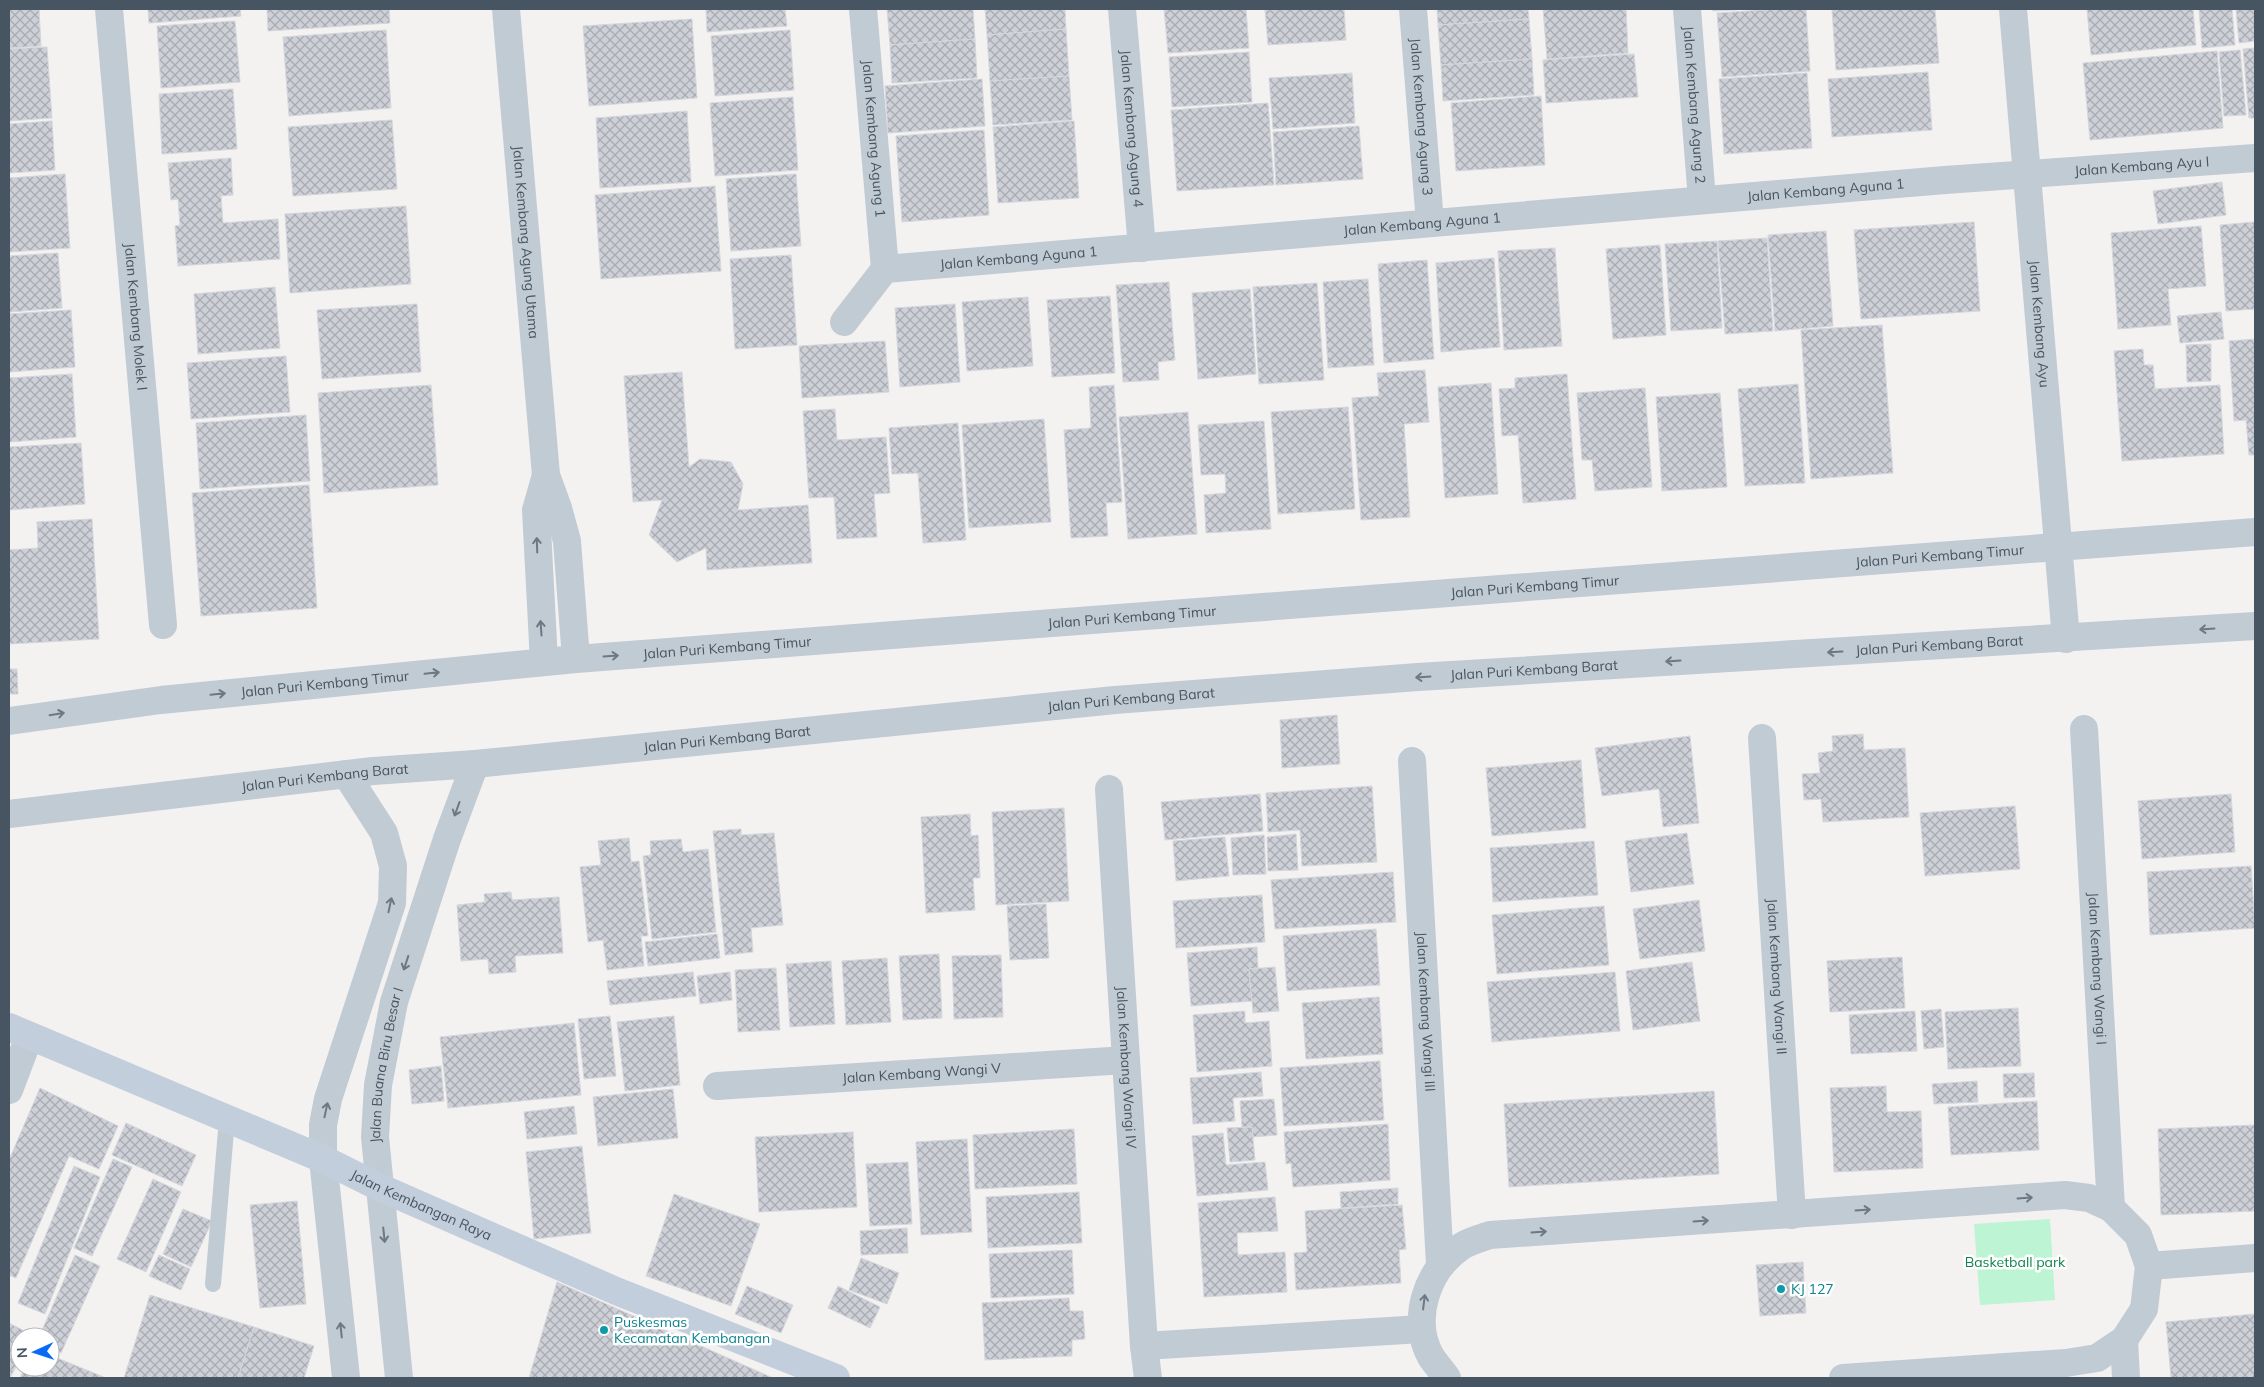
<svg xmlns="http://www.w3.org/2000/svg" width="2264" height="1387" font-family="Mulish,sans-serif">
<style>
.green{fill:#bdf4d3}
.building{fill:url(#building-cross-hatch);stroke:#d5d7dd}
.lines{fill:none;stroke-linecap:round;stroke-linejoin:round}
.lane{stroke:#c1cbd4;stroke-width:16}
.street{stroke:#c1cbd4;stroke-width:28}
.secondary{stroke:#c2cedb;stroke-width:28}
.oneway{stroke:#6c7884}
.culture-dot{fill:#0f9aa8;stroke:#fff;stroke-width:2}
.labels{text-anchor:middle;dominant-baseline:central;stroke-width:5;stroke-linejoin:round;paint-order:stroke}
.street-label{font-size:14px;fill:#475461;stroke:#fff}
.park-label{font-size:14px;fill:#0f844d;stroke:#fff}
.culture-label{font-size:14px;fill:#0d838f;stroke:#fff;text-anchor:start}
</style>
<defs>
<pattern id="building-cross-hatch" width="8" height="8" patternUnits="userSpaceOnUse" patternTransform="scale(1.25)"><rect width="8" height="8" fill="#cdd0d6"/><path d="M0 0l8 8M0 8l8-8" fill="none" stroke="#a8abb1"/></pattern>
</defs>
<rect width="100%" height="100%" fill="#f4f1f1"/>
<polygon class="green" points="2050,1219 2055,1300 1980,1305 1974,1224"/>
<g class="building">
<polygon points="9,9 39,9 41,46 9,48"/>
<polygon points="148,9 240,9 241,16 149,23"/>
<polygon points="267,9 389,9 390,23 268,31"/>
<polygon points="706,9 785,9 787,26 707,32"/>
<polygon points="887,9 973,9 975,39 890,45"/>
<polygon points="985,9 1065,9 1066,29 987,35"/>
<polygon points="1164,9 1246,9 1249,48 1168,53"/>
<polygon points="1287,9 1344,9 1346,40 1268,45 1265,10"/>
<polygon points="1437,9 1528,9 1529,19 1438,25"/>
<polygon points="1543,9 1626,9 1628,53 1547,59"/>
<polygon points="1712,9 1749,9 1713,11"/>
<polygon points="1780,9 1806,9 1810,71 1722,77 1717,13"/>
<polygon points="1832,9 1935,9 1939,63 1836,70"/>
<polygon points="2087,9 2193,9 2196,45 2091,55"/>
<polygon points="2199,9 2232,9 2235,45 2202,48"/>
<polygon points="2236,9 2255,9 2255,41 2239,43"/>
<polygon points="692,19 697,98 589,106 583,26"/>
<polygon points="1529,19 1532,59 1441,65 1438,25"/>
<polygon points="235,21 240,82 161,88 157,26"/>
<polygon points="1066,29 1069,76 990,81 987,35"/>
<polygon points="386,30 391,108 289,116 283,37"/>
<polygon points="790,30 794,90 715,96 711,36"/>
<polygon points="975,39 977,78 892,83 890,45"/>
<polygon points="47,47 52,118 9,121 9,49"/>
<polygon points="2255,48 2255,118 2249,118 2243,49"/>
<polygon points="2240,50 2246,115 2224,116 2219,52"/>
<polygon points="2217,51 2223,128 2090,140 2083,63"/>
<polygon points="1249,52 1252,102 1172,107 1169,57"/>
<polygon points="1634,54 1638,97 1546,103 1543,60"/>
<polygon points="1532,59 1534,95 1443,101 1441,65"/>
<polygon points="1928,72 1932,130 1832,137 1828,79"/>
<polygon points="1352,73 1355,123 1273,129 1269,78"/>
<polygon points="1807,73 1812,148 1724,154 1719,79"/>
<polygon points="1069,76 1072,120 993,125 990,81"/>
<polygon points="982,79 985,126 888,133 885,86"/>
<polygon points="233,89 237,149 162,154 159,94"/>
<polygon points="1541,96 1545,165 1456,171 1451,103"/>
<polygon points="793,97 798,170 715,176 710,103"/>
<polygon points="1268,103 1274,185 1177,191 1171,110"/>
<polygon points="687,111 691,182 600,188 596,118"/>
<polygon points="392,120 397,189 293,196 288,127"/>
<polygon points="52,121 55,170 9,173 9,124"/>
<polygon points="1074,121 1079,198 998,203 993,127"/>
<polygon points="1359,126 1363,179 1276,185 1273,132"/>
<polygon points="984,130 989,215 902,222 896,136"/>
<polygon points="231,158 233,195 221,196 223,223 278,219 280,259 178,266 175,226 180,225 178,199 171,200 168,163"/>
<polygon points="65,174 70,248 9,252 9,178"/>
<polygon points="796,174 801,246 731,251 726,179"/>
<polygon points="2222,182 2226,215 2158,224 2153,191"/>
<polygon points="715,186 721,271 601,279 595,195"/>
<polygon points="406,206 411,284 290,293 285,214"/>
<polygon points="1974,222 1980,311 1861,319 1854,230"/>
<polygon points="2255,222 2255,309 2226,311 2220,225"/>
<polygon points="2201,226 2206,286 2168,289 2171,325 2118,329 2111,233"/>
<polygon points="1826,231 1833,326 1775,331 1768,235"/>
<polygon points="1767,238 1773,331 1725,334 1718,241"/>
<polygon points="1717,241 1722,328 1671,331 1665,244"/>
<polygon points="1660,245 1666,335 1613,339 1606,249"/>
<polygon points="1555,248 1562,346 1504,350 1498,251"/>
<polygon points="58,253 62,308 9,312 9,256"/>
<polygon points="791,255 797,345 735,349 730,259"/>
<polygon points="1494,258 1500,347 1441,352 1436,263"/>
<polygon points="1427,260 1434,359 1384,363 1378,264"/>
<polygon points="1368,279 1374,365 1328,368 1323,282"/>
<polygon points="1169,282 1175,360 1158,362 1159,380 1123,382 1116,285"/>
<polygon points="1317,283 1324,380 1259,384 1253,287"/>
<polygon points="275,287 280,348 198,354 194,294"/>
<polygon points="1250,289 1256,374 1198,379 1192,293"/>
<polygon points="1110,296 1115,373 1052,377 1047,300"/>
<polygon points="1028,297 1033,366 967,371 962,302"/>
<polygon points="417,304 421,372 322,379 317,310"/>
<polygon points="955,304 960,382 900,387 895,308"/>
<polygon points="71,310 75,367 9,372 9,314"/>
<polygon points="2221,312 2224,339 2180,343 2177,316"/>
<polygon points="1882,325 1893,473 1811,479 1801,330"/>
<polygon points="2255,339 2255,455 2249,455 2246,420 2234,421 2229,341"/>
<polygon points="885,341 889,392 802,398 799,346"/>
<polygon points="2211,344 2211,381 2187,382 2186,345"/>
<polygon points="2143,349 2144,365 2153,365 2155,389 2220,385 2224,454 2122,461 2114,351"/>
<polygon points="286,356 290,412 191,419 187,363"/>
<polygon points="1425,370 1429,422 1404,424 1410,517 1361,520 1352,398 1379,396 1377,373"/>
<polygon points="682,372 689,467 700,459 731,462 743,484 738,510 808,505 812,563 707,570 706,548 677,562 649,535 662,500 633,502 624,376"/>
<polygon points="72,374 76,437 9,442 9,378"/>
<polygon points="1567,374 1576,499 1523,503 1518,435 1502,436 1499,389 1515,388 1515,378"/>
<polygon points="1491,383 1498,494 1445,498 1438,387"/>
<polygon points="1798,384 1805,483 1745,486 1738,389"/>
<polygon points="431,385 438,485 324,493 318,393"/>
<polygon points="1114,385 1122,502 1106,503 1108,536 1071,538 1064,430 1091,428 1089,387"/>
<polygon points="1645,388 1652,487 1595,491 1592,460 1582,460 1577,393"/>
<polygon points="1720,393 1727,487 1662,491 1656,397"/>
<polygon points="1348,407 1355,509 1278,514 1271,412"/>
<polygon points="835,409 837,440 886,437 890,493 874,494 877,537 837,539 834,497 809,498 803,411"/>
<polygon points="1188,412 1197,534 1128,539 1119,417"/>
<polygon points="306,415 310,481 200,489 196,423"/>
<polygon points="1044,419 1051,522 969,528 962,425"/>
<polygon points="1264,421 1271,529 1206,533 1204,495 1226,493 1225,474 1201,475 1198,425"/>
<polygon points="958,423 966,540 923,543 918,473 892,474 889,428"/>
<polygon points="81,443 85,504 9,510 9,447"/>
<polygon points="309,485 317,608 201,616 192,493"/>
<polygon points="92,519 99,639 9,644 9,550 38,548 37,522"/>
<polygon points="9,669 17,669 18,694 9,694"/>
<polygon points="1337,715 1340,764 1282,768 1280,720"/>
<polygon points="1863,734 1864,750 1905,748 1909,817 1823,822 1821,799 1804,800 1802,774 1820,773 1818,753 1833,751 1832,736"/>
<polygon points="1690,736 1699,823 1663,827 1659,789 1602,796 1595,748"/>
<polygon points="1581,760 1586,828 1492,836 1486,768"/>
<polygon points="1372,786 1377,862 1302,866 1300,830 1268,832 1266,793"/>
<polygon points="1260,794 1263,831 1165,840 1161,802"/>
<polygon points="2231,794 2235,852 2142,859 2138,801"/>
<polygon points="2015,806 2020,869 1925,876 1920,813"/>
<polygon points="1064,808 1069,901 996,905 992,812"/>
<polygon points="970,814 971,836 978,835 980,878 973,878 975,910 926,913 921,817"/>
<polygon points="741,829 741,835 774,833 783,925 751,928 753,952 725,955 713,831"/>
<polygon points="1687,833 1694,884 1631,892 1625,841"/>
<polygon points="1296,834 1298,870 1268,871 1267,837"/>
<polygon points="1264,835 1266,874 1233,875 1231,838"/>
<polygon points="1225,837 1229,876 1176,881 1173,841"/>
<polygon points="629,838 631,862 639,861 648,936 641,936 644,966 607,970 603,940 588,942 580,867 601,865 598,841"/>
<polygon points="681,839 683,852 708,849 716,932 652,939 643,856 651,855 650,841"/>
<polygon points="1594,841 1598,895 1493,902 1490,848"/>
<polygon points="2251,866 2255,928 2150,935 2147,872"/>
<polygon points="1393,872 1396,922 1275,929 1271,880"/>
<polygon points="511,892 512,900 559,897 563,953 515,956 516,972 489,974 488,959 461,961 457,905 485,902 484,894"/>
<polygon points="1262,895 1265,942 1176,948 1173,901"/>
<polygon points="1699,900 1705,951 1640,959 1633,909"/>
<polygon points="1046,904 1049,958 1010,960 1007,906"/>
<polygon points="1604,906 1609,965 1497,974 1492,915"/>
<polygon points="1376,929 1380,985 1287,991 1283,936"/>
<polygon points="717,934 720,958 648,966 645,942"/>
<polygon points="1257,947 1258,968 1249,969 1252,1001 1191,1006 1187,953"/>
<polygon points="939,954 942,1018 903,1020 899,956"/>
<polygon points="1001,955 1003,1017 954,1019 952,956"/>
<polygon points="1902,957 1905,1008 1830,1012 1827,961"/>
<polygon points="887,958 891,1022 846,1025 842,961"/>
<polygon points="831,961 835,1024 790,1027 786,964"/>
<polygon points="1692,962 1700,1021 1633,1030 1626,971"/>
<polygon points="1275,967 1279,1011 1253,1013 1249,969"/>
<polygon points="776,968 780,1030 738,1032 735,970"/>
<polygon points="693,972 696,996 610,1005 607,981"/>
<polygon points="730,972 732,1000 700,1004 697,976"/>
<polygon points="1615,972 1620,1031 1492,1042 1487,982"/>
<polygon points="1379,997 1383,1054 1306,1059 1302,1003"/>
<polygon points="2018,1008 2021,1066 1948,1069 1945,1012"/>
<polygon points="1941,1009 1944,1047 1924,1049 1921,1011"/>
<polygon points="1245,1011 1245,1023 1269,1021 1272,1066 1197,1072 1193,1015"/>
<polygon points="1915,1011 1917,1051 1851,1054 1849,1015"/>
<polygon points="610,1016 616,1076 584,1079 578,1019"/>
<polygon points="674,1016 680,1085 625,1091 617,1022"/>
<polygon points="574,1023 581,1095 448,1108 440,1037"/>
<polygon points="1380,1061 1384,1120 1284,1126 1280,1068"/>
<polygon points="441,1066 444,1101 412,1104 409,1070"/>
<polygon points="1261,1072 1263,1096 1233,1098 1235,1121 1193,1124 1190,1078"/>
<polygon points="2034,1073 2035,1097 2004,1098 2003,1074"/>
<polygon points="1977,1081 1978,1102 1934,1104 1932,1084"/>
<polygon points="1886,1086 1887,1112 1921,1111 1923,1168 1834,1172 1830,1088"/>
<polygon points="40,1088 118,1126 99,1169 69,1156 16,1278 9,1275 9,1160"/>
<polygon points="673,1089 678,1138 598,1146 593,1097"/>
<polygon points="1714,1091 1719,1174 1509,1187 1504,1104"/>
<polygon points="1274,1099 1277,1135 1253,1137 1252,1127 1242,1127 1240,1101"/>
<polygon points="2037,1101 2039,1150 1951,1155 1948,1107"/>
<polygon points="574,1106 577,1134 527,1139 524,1112"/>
<polygon points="126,1123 196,1155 182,1186 112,1155"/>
<polygon points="1388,1124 1390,1180 1293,1187 1291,1163 1286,1164 1284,1132"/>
<polygon points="2255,1125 2255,1211 2161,1215 2158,1129"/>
<polygon points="1252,1127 1255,1160 1230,1162 1227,1128"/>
<polygon points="1074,1129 1077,1184 975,1189 973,1135"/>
<polygon points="853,1132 857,1207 759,1212 755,1137"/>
<polygon points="1223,1133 1226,1165 1265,1162 1268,1190 1197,1196 1192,1136"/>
<polygon points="967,1139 972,1232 921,1235 916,1142"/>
<polygon points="582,1146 591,1233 534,1239 526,1152"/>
<polygon points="113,1159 132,1167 92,1256 74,1248"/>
<polygon points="908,1162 912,1224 870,1226 866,1164"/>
<polygon points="74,1166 100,1177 45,1314 18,1303"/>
<polygon points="153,1179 181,1192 146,1272 117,1259"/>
<polygon points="1398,1188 1398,1204 1341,1208 1340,1192"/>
<polygon points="1079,1192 1082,1243 988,1248 986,1197"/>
<polygon points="674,1194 760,1224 731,1306 646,1276"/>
<polygon points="1275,1197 1278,1231 1237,1233 1238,1255 1285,1252 1287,1292 1204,1297 1198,1203"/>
<polygon points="297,1201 306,1304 260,1308 250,1205"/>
<polygon points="1402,1205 1406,1249 1399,1250 1401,1283 1296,1290 1294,1253 1307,1252 1305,1211"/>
<polygon points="183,1209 212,1221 191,1267 163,1254"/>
<polygon points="907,1228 908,1253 861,1255 860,1231"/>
<polygon points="1072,1250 1074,1294 991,1298 989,1254"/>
<polygon points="75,1255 100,1266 61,1353 50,1348 50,1337 39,1337"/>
<polygon points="159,1255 190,1269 181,1290 149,1276"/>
<polygon points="861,1258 899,1273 887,1304 849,1290"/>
<polygon points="1803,1262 1806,1313 1760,1316 1756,1265"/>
<polygon points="557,1282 773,1378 529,1378"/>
<polygon points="747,1286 793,1305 781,1333 735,1314"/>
<polygon points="838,1286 880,1307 870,1328 828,1308"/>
<polygon points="150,1295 254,1327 238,1378 124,1378"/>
<polygon points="1069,1298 1070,1311 1083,1311 1085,1339 1072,1340 1072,1356 985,1360 982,1303"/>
<polygon points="2255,1314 2255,1378 2171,1378 2166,1322"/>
<polygon points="9,1323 32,1335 31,1337 20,1337 20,1359 10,1378"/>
<polygon points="254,1327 314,1346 304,1378 238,1378"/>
<polygon points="50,1355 106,1378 20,1378 25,1367 50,1367"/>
</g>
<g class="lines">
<polyline class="lane" points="213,1284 227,1119"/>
<g class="street">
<path id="s1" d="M109,9L163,625"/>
<path id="s2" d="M506,9L546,475L558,508L567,541L576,659"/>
<path id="s3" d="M863,9L885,269"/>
<path id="s4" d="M1122,9L1142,248"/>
<path id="s5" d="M1413,9L1430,223"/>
<path id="s6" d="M1687,9L1702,200"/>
<path id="s7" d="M2013,9L2066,639"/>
<path id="s8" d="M844,322L885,269L1945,180L2255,158"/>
<polyline points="544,662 536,510 546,475"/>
<path id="s9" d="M9,721L161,700L576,659L2255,532"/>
<path id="s10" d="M2084,729L2111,1208"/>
<path id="s11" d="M1762,738L1792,1215"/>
<path id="s12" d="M1412,761L1440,1264"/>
<polyline points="346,774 384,833 393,866 392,903 328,1099 323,1125 323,1159 346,1378"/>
<path id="s13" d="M1109,789L1144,1346L1148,1378"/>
<path id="s14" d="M9,814L373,771L475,764L1115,700L1418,677L2255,626"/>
<path id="s15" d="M717,1086L1126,1060"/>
<polyline points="9,1090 29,1037"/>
<polyline points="2149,1266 2255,1258"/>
<polyline points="2124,1340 2126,1378"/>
<polyline points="1144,1346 1422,1329"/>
<path id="s16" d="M399,1378L375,1137L378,1085L394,1002L447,839L475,764"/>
<path d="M1447,1378C1442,1371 1436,1364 1431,1357C1410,1319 1427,1269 1462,1246C1470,1241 1481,1238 1490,1235L2065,1195L2089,1198L2111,1208L2138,1235L2149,1266L2144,1309L2124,1340L2097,1358L2066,1363L1843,1378"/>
</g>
<path class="secondary" id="s17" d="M9,1027L323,1159L379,1187L616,1291L836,1378"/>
</g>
<defs><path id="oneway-shaft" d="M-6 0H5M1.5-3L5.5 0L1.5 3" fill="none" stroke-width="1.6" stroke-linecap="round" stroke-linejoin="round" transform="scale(1.25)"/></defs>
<g class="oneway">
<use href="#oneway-shaft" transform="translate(537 545) rotate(-92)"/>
<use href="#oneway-shaft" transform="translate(541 628) rotate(-94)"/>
<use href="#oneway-shaft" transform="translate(2207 629) rotate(176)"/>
<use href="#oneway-shaft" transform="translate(1835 652) rotate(177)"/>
<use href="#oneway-shaft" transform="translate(611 656) rotate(-4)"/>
<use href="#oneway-shaft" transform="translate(1673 661) rotate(176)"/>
<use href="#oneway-shaft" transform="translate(432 673) rotate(-6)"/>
<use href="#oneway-shaft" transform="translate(1423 677) rotate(176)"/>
<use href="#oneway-shaft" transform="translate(218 694) rotate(-6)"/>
<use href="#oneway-shaft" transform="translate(57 714) rotate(-9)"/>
<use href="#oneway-shaft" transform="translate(457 809) rotate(110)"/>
<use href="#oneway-shaft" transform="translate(390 905) rotate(-78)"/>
<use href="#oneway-shaft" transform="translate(406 963) rotate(108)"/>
<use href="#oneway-shaft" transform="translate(326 1110) rotate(-78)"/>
<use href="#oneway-shaft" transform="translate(2025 1198) rotate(-4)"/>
<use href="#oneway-shaft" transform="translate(1863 1210) rotate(-4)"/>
<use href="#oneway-shaft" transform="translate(1701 1221) rotate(-4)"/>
<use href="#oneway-shaft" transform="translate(1539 1232) rotate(-4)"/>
<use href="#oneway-shaft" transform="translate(384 1235) rotate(84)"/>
<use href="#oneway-shaft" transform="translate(1424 1302) rotate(-83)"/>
<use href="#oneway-shaft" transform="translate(341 1330) rotate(-96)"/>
</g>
<g class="culture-dot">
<circle cx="1781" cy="1289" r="5"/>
<circle cx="604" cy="1330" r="5"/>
</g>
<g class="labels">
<g class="street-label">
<text stroke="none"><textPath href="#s6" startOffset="96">Jalan Kembang Agung 2</textPath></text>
<text stroke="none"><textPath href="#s5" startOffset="108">Jalan Kembang Agung 3</textPath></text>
<text stroke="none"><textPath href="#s4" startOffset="120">Jalan Kembang Agung 4</textPath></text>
<text stroke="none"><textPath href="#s3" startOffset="130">Jalan Kembang Agung 1</textPath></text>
<text stroke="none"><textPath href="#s8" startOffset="1328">Jalan Kembang Ayu I</textPath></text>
<text stroke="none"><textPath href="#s8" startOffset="1011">Jalan Kembang Aguna 1</textPath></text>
<text stroke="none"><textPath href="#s8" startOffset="606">Jalan Kembang Aguna 1</textPath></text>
<text stroke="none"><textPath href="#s2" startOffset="234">Jalan Kembang Agung Utama</textPath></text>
<text stroke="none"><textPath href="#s8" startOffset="201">Jalan Kembang Aguna 1</textPath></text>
<text stroke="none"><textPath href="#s1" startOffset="309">Jalan Kembang Molek I</textPath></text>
<text stroke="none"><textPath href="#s7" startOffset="316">Jalan Kembang Ayu</textPath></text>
<text stroke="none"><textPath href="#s9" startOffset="1938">Jalan Puri Kembang Timur</textPath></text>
<text stroke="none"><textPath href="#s9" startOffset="1532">Jalan Puri Kembang Timur</textPath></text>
<text stroke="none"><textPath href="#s9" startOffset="1128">Jalan Puri Kembang Timur</textPath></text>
<text stroke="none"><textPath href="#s14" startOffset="1938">Jalan Puri Kembang Barat</textPath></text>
<text stroke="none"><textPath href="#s9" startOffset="722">Jalan Puri Kembang Timur</textPath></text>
<text stroke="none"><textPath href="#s14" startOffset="1532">Jalan Puri Kembang Barat</textPath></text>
<text stroke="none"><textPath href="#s9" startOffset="318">Jalan Puri Kembang Timur</textPath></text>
<text stroke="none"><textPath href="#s14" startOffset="1128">Jalan Puri Kembang Barat</textPath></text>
<text stroke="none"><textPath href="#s14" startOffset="722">Jalan Puri Kembang Barat</textPath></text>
<text stroke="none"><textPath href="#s14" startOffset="318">Jalan Puri Kembang Barat</textPath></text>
<text stroke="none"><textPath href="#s10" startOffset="240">Jalan Kembang Wangi I</textPath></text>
<text stroke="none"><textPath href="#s11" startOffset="239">Jalan Kembang Wangi II</textPath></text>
<text stroke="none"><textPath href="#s12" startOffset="251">Jalan Kembang Wangi III</textPath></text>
<text stroke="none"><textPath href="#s16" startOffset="315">Jalan Buana Biru Besar I</textPath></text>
<text stroke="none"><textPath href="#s13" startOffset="279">Jalan Kembang Wangi IV</textPath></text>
<text stroke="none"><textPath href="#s15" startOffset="205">Jalan Kembang Wangi V</textPath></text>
<text stroke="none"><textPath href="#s17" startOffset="449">Jalan Kembangan Raya</textPath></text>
</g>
<g class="park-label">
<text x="2015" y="1262">Basketball park</text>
</g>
<g class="culture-label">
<text x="1791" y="1289">KJ 127</text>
<text x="614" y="1322">Puskesmas<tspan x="614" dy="16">Kecamatan Kembangan</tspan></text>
</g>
</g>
<rect width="2264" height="1387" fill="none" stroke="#475461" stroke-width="20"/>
<g transform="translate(35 1352) rotate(267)"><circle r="24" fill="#ffffff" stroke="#b5bbc0"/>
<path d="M0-4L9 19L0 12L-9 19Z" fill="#096bf5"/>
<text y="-8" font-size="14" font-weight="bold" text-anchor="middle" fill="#475461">N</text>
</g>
</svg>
